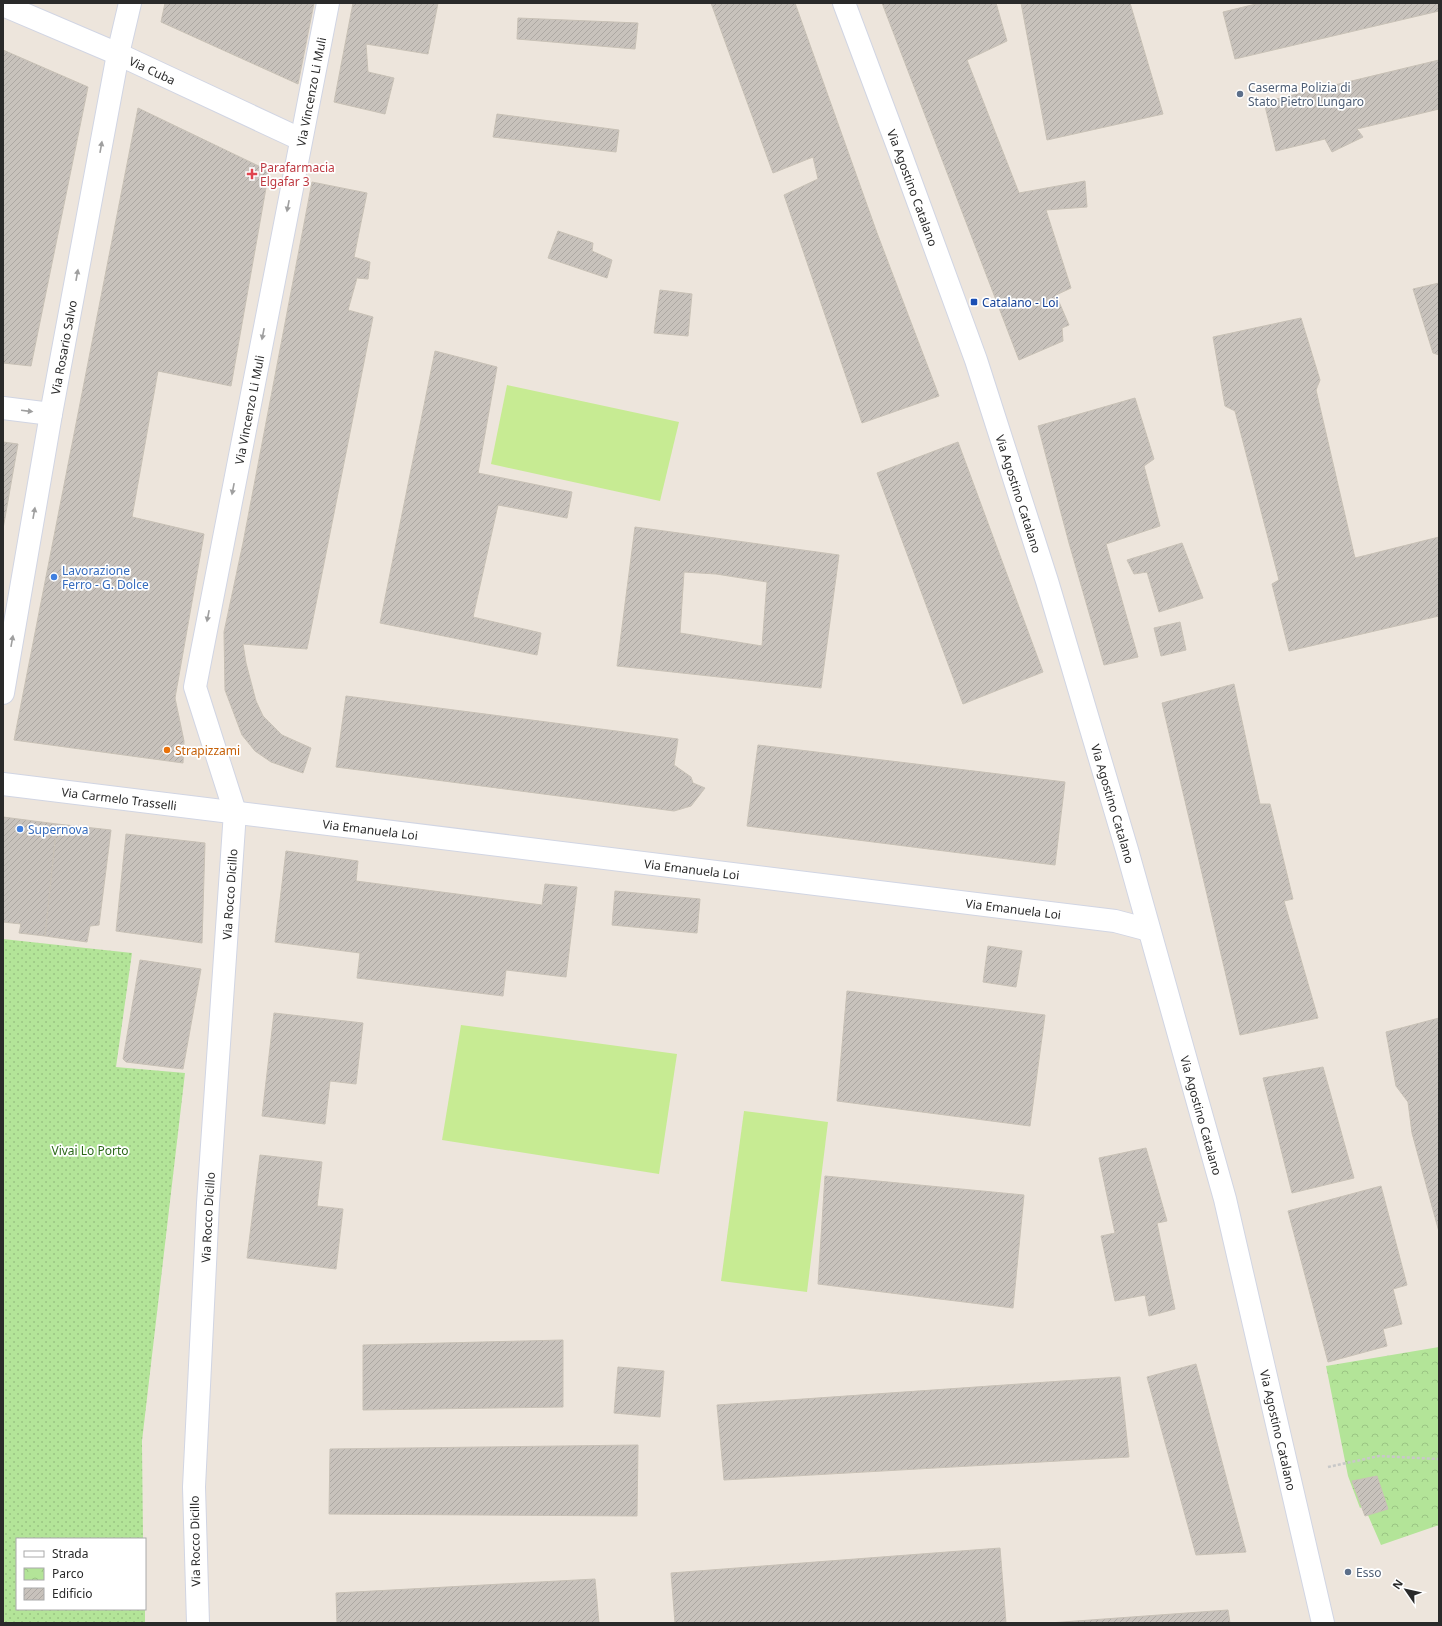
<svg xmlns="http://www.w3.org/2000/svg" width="1442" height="1626" font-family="'Noto Sans',sans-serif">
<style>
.grass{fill:url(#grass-dots)}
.park{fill:url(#park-crowns)}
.pitch{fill:#c7eb93}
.building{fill:url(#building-hatch);stroke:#c8c1b6;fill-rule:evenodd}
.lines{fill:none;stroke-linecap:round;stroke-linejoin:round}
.street-casing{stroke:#d1d5e3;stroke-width:24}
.path{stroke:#c8c8c8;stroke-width:2.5;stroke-dasharray:3 2;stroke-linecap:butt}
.street{stroke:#fff;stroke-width:22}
.oneway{fill:#9f9f9f}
.service-dot{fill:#5c6f8a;stroke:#fff;stroke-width:1.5}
.health-dot{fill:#e0444e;stroke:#fff;stroke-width:1.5}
.transit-dot{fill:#1a4fb4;stroke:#fff;stroke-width:1.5}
.shop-dot{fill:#3f7fe0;stroke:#fff;stroke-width:1.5}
.food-dot{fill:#e8710a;stroke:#fff;stroke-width:1.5}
.labels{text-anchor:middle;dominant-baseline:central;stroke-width:3.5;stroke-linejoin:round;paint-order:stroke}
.street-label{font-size:12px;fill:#2a2a2a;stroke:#fff}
.service-label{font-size:12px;fill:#4e5e75;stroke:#fff;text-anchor:start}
.health-label{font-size:12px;fill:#be3a42;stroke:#fff;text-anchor:start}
.transit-label{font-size:12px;fill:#164399;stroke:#fff;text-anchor:start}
.shop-label{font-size:12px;fill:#366cbe;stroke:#fff;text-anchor:start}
.food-label{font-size:12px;fill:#c56008;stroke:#fff;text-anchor:start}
.park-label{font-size:12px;fill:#2b6919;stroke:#fff}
</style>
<defs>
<pattern id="grass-dots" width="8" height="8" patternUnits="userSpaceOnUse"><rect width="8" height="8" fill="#b3e498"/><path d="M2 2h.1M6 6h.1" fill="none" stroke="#9ac483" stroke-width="1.8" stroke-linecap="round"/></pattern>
<pattern id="park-crowns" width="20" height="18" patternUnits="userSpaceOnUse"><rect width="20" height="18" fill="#b3e498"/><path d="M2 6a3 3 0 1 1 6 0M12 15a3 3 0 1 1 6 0" fill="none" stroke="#9ac483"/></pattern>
<pattern id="building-hatch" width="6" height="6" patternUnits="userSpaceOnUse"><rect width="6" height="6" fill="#c8c2bc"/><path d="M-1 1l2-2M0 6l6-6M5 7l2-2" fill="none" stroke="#aca7a2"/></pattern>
</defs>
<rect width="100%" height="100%" fill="#ede5dc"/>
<polygon class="grass" points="3,939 132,953 116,1067 185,1073 142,1441 143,1539 17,1539 17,1609 145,1609 145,1623 3,1623"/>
<polygon class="park" points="1439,1347 1439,1525 1381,1545 1364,1506 1360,1508 1348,1476 1326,1366"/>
<g class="pitch">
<polygon points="507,385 679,422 660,501 491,464"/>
<polygon points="461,1025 677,1054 659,1174 442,1140"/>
<polygon points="744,1111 828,1122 807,1292 721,1281"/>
</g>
<g class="building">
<polygon points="165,3 314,3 298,84 161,22"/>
<polygon points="353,3 438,3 428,54 366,44 368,72 394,78 385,114 334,102"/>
<polygon points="711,3 795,3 877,233 939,396 862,423 784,195 818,179 813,157 773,173"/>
<polygon points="882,3 996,3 1007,41 967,60 1019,193 1085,181 1087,207 1046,210 1071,288 1056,295 1069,325 1062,328 1063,341 1019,360"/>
<polygon points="1021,3 1130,3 1163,114 1047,140"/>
<polygon points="1260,3 1439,3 1439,11 1235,59 1223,12"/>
<polygon points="518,18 638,23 635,49 517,39"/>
<polygon points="3,50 88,87 31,366 3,363"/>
<polygon points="1439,60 1439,109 1357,129 1363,137 1332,152 1325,139 1276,151 1264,102"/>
<polygon points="138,108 269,171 231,386 158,371 132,517 204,534 175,698 184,741 183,763 14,740"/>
<polygon points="497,114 619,130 616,152 493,137"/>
<polygon points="312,182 367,193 354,257 370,262 368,279 357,278 348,310 373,317 307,649 243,644 246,663 256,701 263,716 282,735 311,748 303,773 271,762 255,751 242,735 225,690 224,632 243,543"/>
<polygon points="558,231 593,243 592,251 612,260 607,278 548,258"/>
<polygon points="1439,283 1439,355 1433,353 1413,289"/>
<polygon points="660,290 692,294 688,336 654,333"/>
<polygon points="1301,318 1320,380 1316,390 1355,558 1439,537 1439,616 1289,651 1272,584 1279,580 1235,411 1225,406 1213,337"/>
<polygon points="435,351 497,367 478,473 572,492 567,518 498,505 473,617 541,633 537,655 380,623"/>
<polygon points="1135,398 1154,459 1144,466 1160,526 1106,544 1138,657 1104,665 1069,543 1038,426"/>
<polygon points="3,442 18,444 3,529"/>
<polygon points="958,442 1043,672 963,704 877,473"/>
<path d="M635,527L839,555L821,688L617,666ZM684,572L716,574L767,582L762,646L680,633Z"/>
<polygon points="1182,543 1203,598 1159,612 1147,572 1134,574 1127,560"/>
<polygon points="1180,622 1186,650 1161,656 1154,628"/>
<polygon points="1234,684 1260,804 1270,804 1293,899 1284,901 1318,1018 1240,1035 1162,703"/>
<polygon points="346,696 678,739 674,765 691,777 693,783 705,788 691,806 674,811 336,767"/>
<polygon points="758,745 1065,782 1055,865 747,826"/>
<polygon points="3,817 57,824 45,936 19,933 21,924 3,922"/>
<polygon points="57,824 111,830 99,925 90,926 87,942 45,936"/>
<polygon points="126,834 205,843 202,943 116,931"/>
<polygon points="286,851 358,861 356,881 542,905 545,884 577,887 566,977 506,970 503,996 357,978 360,953 275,942"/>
<polygon points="615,891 700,899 697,933 612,925"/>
<polygon points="988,946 1022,951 1016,987 983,982"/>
<polygon points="140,960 201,969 183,1069 126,1062 123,1059"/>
<polygon points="847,991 1045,1015 1030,1126 837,1101"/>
<polygon points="274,1013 363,1023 356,1084 330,1081 325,1124 262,1116"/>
<polygon points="1439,1018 1439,1232 1412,1133 1408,1102 1396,1086 1386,1032"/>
<polygon points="1323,1067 1354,1178 1292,1193 1263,1078"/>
<polygon points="1146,1148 1167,1221 1157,1223 1175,1309 1149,1316 1145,1295 1115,1301 1101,1236 1115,1233 1099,1158"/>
<polygon points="260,1155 322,1162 317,1206 343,1209 336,1269 247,1258"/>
<polygon points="825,1176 1024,1195 1013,1308 818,1284"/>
<polygon points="1381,1186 1407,1285 1393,1289 1402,1324 1383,1329 1387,1346 1328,1362 1288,1211"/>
<polygon points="563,1340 563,1407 363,1410 363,1345"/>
<polygon points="1196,1364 1246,1552 1196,1555 1147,1377"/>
<polygon points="618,1367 664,1371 660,1417 614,1413"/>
<polygon points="1120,1377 1129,1457 724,1480 717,1405"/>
<polygon points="638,1445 637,1516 329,1514 330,1449"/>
<polygon points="1377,1476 1388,1509 1365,1516 1352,1481"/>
<polygon points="1000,1548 1006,1623 675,1623 671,1573"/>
<polygon points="595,1579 599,1623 337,1623 336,1593"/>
<polygon points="1228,1610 1230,1623 1049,1623"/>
</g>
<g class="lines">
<g class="street-casing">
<g id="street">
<path id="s1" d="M844,3L901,155L976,360L1047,581L1127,850L1225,1199L1323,1623"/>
<path id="s2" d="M3,5L118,54L300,139"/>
<polyline points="3,408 51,414"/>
<path id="s3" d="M3,693L51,414L118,54L130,3"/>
<path id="s4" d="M3,784L1115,921L1149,930"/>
<path id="s5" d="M198,1623L194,1487L208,1203L235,812L195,687L328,3"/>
</g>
</g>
<polyline class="path" points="1328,1467 1379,1456 1439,1459"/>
<use href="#street" class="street"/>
</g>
<defs><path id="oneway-solid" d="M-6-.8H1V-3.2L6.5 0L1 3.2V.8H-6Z"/></defs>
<g class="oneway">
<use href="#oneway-solid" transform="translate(101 147) rotate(-80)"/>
<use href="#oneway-solid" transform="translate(288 206) rotate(101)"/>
<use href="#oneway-solid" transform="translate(77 275) rotate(-80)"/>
<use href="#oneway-solid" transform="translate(263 334) rotate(101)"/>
<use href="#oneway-solid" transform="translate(27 411) rotate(7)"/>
<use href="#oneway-solid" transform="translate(233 489) rotate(101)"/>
<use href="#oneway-solid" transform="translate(34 513) rotate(-80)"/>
<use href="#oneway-solid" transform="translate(208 616) rotate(101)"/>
<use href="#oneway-solid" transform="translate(12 641) rotate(-80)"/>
</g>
<g class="service-dot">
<circle cx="1240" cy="94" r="4"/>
<circle cx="1348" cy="1572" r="4"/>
</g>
<path class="health-dot" d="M250 168h4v4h4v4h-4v4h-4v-4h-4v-4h4z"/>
<rect class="transit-dot" x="970" y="298" width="8" height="8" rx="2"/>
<g class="shop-dot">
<circle cx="54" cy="577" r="4"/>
<circle cx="20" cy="829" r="4"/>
</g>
<circle class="food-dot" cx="167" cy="750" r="4"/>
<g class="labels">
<g class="street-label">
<text stroke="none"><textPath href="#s2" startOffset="163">Via Cuba</textPath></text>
<text stroke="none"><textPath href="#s5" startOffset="1550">Via Vincenzo Li Muli</textPath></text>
<text stroke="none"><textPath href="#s1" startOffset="197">Via Agostino Catalano</textPath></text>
<text stroke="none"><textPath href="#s3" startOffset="351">Via Rosario Salvo</textPath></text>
<text stroke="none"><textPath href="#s5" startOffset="1226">Via Vincenzo Li Muli</textPath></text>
<text stroke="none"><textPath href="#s1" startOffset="521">Via Agostino Catalano</textPath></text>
<text stroke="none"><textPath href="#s4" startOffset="117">Via Carmelo Trasselli</textPath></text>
<text stroke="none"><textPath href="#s1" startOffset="845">Via Agostino Catalano</textPath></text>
<text stroke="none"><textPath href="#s4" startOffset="370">Via Emanuela Loi</textPath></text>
<text stroke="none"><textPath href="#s4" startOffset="694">Via Emanuela Loi</textPath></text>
<text stroke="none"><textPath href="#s5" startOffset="730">Via Rocco Dicillo</textPath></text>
<text stroke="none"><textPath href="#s4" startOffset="1018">Via Emanuela Loi</textPath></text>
<text stroke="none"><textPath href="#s1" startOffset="1169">Via Agostino Catalano</textPath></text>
<text stroke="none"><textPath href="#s5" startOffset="406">Via Rocco Dicillo</textPath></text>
<text stroke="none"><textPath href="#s1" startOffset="1493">Via Agostino Catalano</textPath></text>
<text transform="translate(195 1541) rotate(-91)">Via Rocco Dicillo</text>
</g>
<g class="service-label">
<text x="1248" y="87">Caserma Polizia di<tspan x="1248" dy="14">Stato Pietro Lungaro</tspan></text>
<text x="1356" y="1572">Esso</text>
</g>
<g class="health-label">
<text x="260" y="167">Parafarmacia<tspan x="260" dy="14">Elgafar 3</tspan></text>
</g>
<g class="transit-label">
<text x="982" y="302">Catalano - Loi</text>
</g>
<g class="shop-label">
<text x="62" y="570">Lavorazione<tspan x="62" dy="14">Ferro - G. Dolce</tspan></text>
<text x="28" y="829">Supernova</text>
</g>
<g class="food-label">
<text x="175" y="750">Strapizzami</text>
</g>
<g class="park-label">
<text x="90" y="1150">Vivai Lo Porto</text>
</g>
</g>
<rect width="1442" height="1626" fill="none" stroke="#2a2a2a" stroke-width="8"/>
<rect x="16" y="1538" width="130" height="72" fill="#ffffff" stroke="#aaaaaa"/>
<rect x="24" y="1551" width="20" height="6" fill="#ffffff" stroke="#aaaaaa"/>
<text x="52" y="1558" font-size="12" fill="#2a2a2a">Strada</text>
<rect x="24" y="1568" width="20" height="12" fill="url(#park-crowns)" stroke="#aaaaaa"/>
<text x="52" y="1578" font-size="12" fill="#2a2a2a">Parco</text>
<rect x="24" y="1588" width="20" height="12" fill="url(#building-hatch)" stroke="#aaaaaa"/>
<text x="52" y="1598" font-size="12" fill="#2a2a2a">Edificio</text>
<g transform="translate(1406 1590) rotate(304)" stroke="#ffffff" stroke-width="3" paint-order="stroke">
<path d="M0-3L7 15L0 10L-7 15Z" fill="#2a2a2a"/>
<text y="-6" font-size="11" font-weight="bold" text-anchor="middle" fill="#2a2a2a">N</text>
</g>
</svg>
